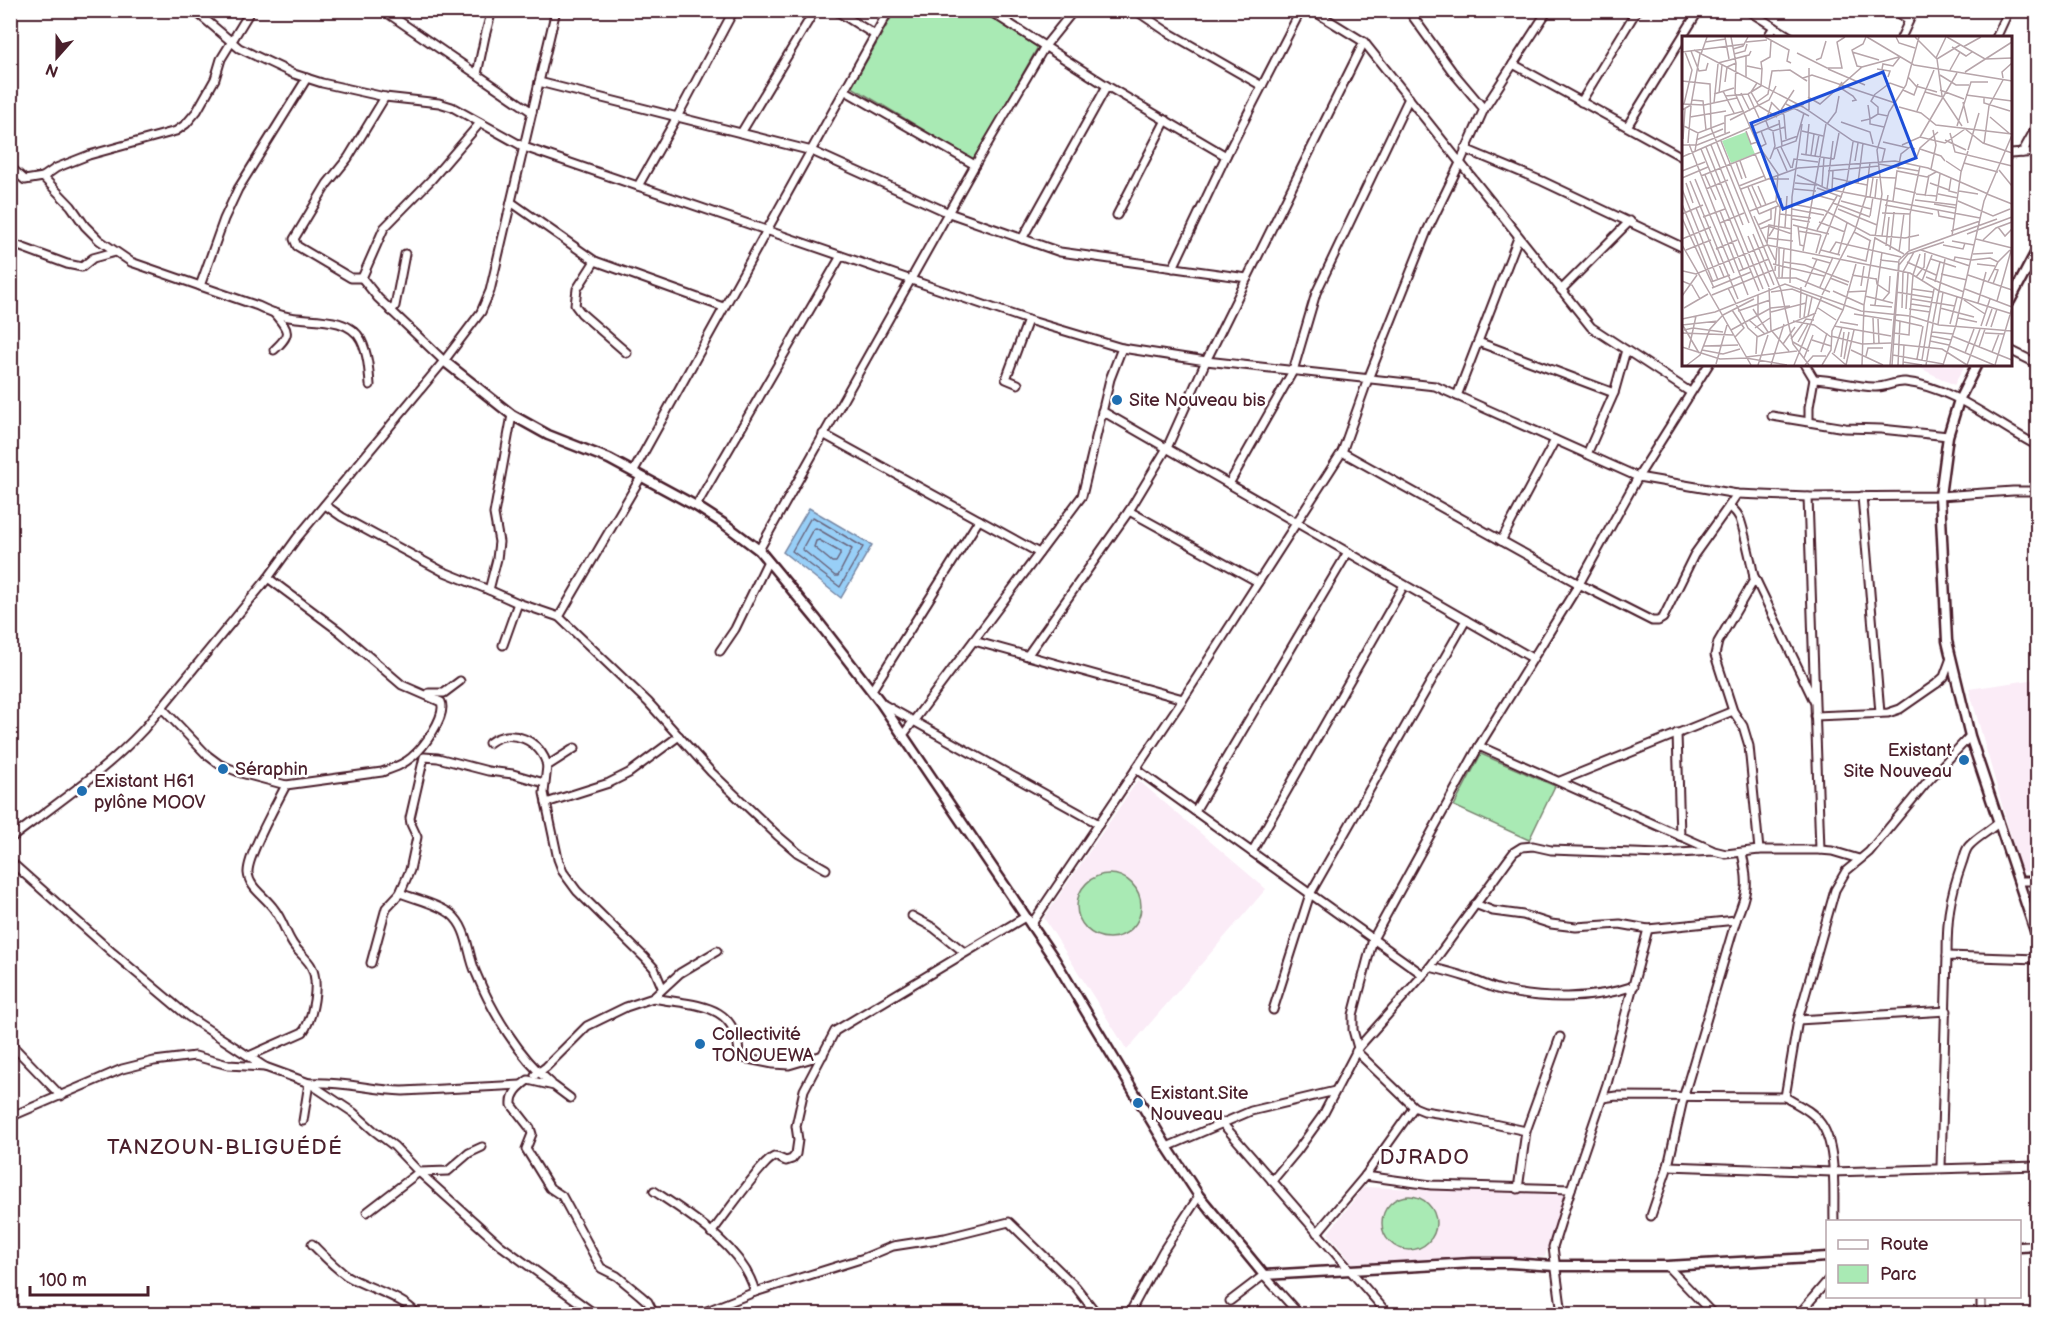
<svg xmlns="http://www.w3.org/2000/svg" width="2048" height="1325" font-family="'Balsamiq Sans',sans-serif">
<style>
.built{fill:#fbecf7}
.green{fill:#a9eab4;stroke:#7a8470;stroke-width:1.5}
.water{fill:#98cff7;stroke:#7989a5;stroke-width:1.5}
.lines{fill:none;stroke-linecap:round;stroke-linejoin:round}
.shore{stroke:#69657d;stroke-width:1.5}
.minor-casing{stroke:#4a1f2b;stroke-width:11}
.tertiary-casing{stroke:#4a1f2b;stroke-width:13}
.minor{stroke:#fff;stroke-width:7}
.tertiary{stroke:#fff;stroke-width:8}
.poi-dot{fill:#1f6fb2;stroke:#fff;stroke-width:2}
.labels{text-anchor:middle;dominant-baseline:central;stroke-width:5;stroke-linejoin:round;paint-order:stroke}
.poi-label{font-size:18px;fill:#4a1f2b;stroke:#fff;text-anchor:start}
.neighbourhood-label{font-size:20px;letter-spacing:1.5px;fill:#4a1f2b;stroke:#fff}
.quarter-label{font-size:21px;letter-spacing:1.5px;fill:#4a1f2b;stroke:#fff}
.inset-road{fill:none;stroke:#b7a5aa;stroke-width:1.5}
.view{fill:#1d4ed8;fill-opacity:0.15;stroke:#1d4ed8;stroke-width:3}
.inset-edge{fill:none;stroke:#4a1f2b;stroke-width:3}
</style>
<rect width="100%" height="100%" fill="#fff"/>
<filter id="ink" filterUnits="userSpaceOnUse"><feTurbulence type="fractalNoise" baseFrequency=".0167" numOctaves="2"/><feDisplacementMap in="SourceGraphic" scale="12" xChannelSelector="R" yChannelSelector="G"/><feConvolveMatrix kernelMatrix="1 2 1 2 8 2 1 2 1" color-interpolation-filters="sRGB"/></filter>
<g filter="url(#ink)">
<g class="built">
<polygon points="1914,365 1965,365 1954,385"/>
<polygon points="2037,679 2037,871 2021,872 1969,689"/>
<polygon points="1138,780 1266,889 1127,1050 1044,918"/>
<polygon points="1364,1187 1564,1194 1545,1257 1352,1263 1328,1233"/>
</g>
<g class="green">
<polygon points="895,11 982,11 1039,45 974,160 852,87"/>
<polygon points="1481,754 1555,786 1529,840 1454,806"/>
<circle cx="1109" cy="906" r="32"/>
<circle cx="1409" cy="1223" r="27"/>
</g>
<polygon class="water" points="809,508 872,545 841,598 783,552"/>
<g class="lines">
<g class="shore">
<polygon points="813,517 863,547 840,587 792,551 810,519"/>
<polygon points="816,528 852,549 838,576 835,576 802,549 813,529"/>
<polygon points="819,540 840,552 840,555 836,562 832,562 814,547 816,541"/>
</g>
<g class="minor-casing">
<g id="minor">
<polyline points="194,10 239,48 294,74 322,83 385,97 439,103 452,107 524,147 1028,320 1122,348 1206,361 1435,386 1638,477 1737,494 1808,497 1940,496 2013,491 2038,491"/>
<polyline points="383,10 532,112"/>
<polyline points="835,10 875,35"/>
<polyline points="988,10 1107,86 1226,156"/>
<polyline points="1135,10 1166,31 1262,86"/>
<polyline points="1312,10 1364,42 1591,327 1690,392"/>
<polyline points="1408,10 1452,71 1484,109"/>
<polyline points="1747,10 1792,38"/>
<polyline points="1894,10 1909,20"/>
<polyline points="1767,38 1774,27"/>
<polyline points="1901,38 1914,10"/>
<polyline points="1996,38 2009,10"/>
<polyline points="1513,64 1684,158"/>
<polyline points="477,74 485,36 492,10"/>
<polyline points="539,82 812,151 949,213 1060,252 1247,278"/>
<polyline points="844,90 975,165"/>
<polyline points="1581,102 1637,10"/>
<polyline points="1628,125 1699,10"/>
<polyline points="741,133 815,10"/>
<polyline points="1465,149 1542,181 1684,248"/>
<polyline points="2022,153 2038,124"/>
<polyline points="2010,154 2038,152"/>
<polyline points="10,167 25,180 43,177 56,168 89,155 176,131 186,124 197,111 215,79 221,59 251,10"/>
<path d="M43,177L71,206L85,226L99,240L131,262L258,306C268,311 278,315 289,317C311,321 349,316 361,340C368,354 369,370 370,385"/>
<polyline points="638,186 677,117 734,10"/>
<polyline points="511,202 595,261 723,307"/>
<polyline points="1117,215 1166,120"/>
<polyline points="1022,239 1107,86"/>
<polyline points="10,243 67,264 82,267 93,258 115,252"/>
<polyline points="595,261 577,289 575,305 581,313 627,353"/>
<polyline points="1173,268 1226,156 1301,10"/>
<polyline points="2028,269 2038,272"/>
<polyline points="362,278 351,278 297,246 294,239 327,184 348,158 385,97"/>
<polyline points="200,286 224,219 238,189 307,78"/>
<polyline points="1561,290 1630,221"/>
<polyline points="391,311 395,306 405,254"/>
<path d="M274,313C288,330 293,333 274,350"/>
<polyline points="1478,342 1614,393"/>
<polyline points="2010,350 2038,364"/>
<polyline points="444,361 378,298 362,278 384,228 431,180 480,123"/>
<polyline points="1805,364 1814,379 1809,407 1809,421"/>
<path d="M1814,379C1835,380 1854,386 1874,387C1885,388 1895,381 1905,382C1954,387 1995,424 2038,446"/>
<polyline points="1018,384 1006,379 1028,320"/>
<polyline points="1457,396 1518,238"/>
<polyline points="1102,411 1532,658"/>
<polyline points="512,415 494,514 499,542 497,559 489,590 518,603 559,617 648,702 711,772 777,835 798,853 826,869"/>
<polyline points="1772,416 1845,428 1881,429 1948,436"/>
<polyline points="823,434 1039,553"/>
<polyline points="1342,452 1579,584 1652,621 1658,621 1663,618 1694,555 1729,506"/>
<polyline points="1587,454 1614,393 1626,350"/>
<polyline points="633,472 889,10"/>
<polyline points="1229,484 1293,371 1316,293 1409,98"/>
<path d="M1737,494L1729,506C1733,509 1737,513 1739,517C1742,522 1754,572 1754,580L1718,642L1715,655L1733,711L1743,726L1749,746L1759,850"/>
<polyline points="1862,496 1880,713"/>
<polyline points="1808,497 1820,850"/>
<polyline points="325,505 342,517 442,571 489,590"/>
<polyline points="696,506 841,256"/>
<polyline points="1129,511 1258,582"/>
<polyline points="1501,541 1555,440"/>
<polyline points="759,550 975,165 1045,46 1074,10"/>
<polyline points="1754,576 1814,701"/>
<polyline points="559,617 641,477"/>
<polyline points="974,641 1183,699"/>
<polyline points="503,645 518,603"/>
<polyline points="720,651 735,629 768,561"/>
<polyline points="1027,656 1129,511 1167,448 1206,361 1364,42"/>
<polyline points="872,690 979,520"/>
<polyline points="429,693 444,693 460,681"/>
<polyline points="881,703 1099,824"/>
<path d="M162,708L207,755L219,764L241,773L286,785L382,772C393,768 403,765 412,757C423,748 447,716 441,702L402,685L339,631L268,578"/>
<polyline points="1815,716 1888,713 1900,709 1936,684 1944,677 1951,658"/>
<polyline points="1677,733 1680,836"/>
<polyline points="903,735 1082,496 1110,379 1122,348"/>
<path d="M489,743C510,726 542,741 547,766"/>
<polyline points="1479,746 1712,850"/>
<polyline points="575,748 547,766 544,793 558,859 563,872 577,891 645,958 654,968 662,987"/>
<polyline points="1136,769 1422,974"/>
<polyline points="1560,781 1733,711"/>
<polyline points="546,803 609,783 629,773 679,736"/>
<polyline points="1195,811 1348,552"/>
<path d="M10,839C57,803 104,772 144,729L268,578L297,538L444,361L481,312L490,291L556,10"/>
<polyline points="1252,852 1404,585"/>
<polyline points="10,861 113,953 189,1017 265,1067 309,1083 354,1113 373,1130 394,1146 419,1172 500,1245 595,1314"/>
<polyline points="2019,881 2038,881"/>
<path d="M400,893C415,899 438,904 451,914C469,929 467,954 476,973C492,1012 519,1057 551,1083"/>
<polyline points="1475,904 1493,911 1523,915 1551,924 1576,927 1620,924 1648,929 1736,920"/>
<polyline points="912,916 934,928 964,952"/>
<polyline points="1031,925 1183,699 1342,452 1368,379 1427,231 1460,163 1484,109 1548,10"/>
<path d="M1947,956C1947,919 1949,899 1962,863C1964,858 1965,850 1969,846C1978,836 1990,831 1999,822"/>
<polyline points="371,963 386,908 400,893 410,870 417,837 411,824 410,818 424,757 438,758 488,771 513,774 544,783"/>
<path d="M1430,967C1442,970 1454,973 1466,977C1477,981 1489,987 1501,990C1543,1000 1593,1000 1634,986"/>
<path d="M653,998C694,1006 737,1001 739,1055L743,1058L773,1064L789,1065L823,1055"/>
<polyline points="1273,1010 1310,894 1466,620"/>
<polyline points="1798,1020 1947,1011"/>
<polyline points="10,1043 61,1096"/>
<polyline points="1358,1048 1353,1030 1353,1015 1373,939 1479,746 1579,584 1638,477 1709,364"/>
<polyline points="1356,1051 1414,1107 1424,1111 1462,1117 1526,1131"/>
<path d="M249,1056L303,1032C313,1018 320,982 311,966C306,957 296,951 291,941C285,931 282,919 274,909C266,897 249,888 248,873C247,856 277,803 286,785"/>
<polyline points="535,1075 546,1067 587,1026 626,1007 653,998 680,973 717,951"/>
<polyline points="1785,1097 1798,1020 1835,890 1846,871 1869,852 1926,783 1970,736"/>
<path d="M570,1098L554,1086L528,1080C519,1087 511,1093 512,1105L530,1128L532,1134L526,1149L550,1188L562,1196L601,1268L617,1276L640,1295L648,1302L654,1314"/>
<path d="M1603,1098L1616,1096L1785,1097C1796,1104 1811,1110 1819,1121C1838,1143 1833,1194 1834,1222"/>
<polyline points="10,1117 122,1069 154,1061 195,1056 228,1065 265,1067"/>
<path d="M303,1121L309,1083C341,1081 371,1090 403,1091L521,1085"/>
<polyline points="1222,1123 1388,1314"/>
<polyline points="1167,1147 1251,1111 1335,1091"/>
<polyline points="1668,1166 1832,1172 2038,1166"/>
<polyline points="1941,1167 1947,956 2038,959"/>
<polyline points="1365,1176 1431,1185 1571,1189"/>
<polyline points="1272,1181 1297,1151 1323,1115 1358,1048 1430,967 1508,860 1514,852 1522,847 1533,846 1551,850 1660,854 1714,851 1726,854 1759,850 1820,850 1832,851 1859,859"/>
<polyline points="1518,1189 1526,1131 1560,1037"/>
<path d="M654,1191C690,1215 744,1248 755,1292"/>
<polyline points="367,1212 419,1172 448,1171 469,1153 482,1147"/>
<path d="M1651,1216L1668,1166L1684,1095L1736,920C1748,891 1749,884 1742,853"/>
<path d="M711,1233C722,1220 762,1161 774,1157C778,1156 782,1160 786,1161L792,1159L796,1154L798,1140L796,1126L804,1090L835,1031L1025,917"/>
<polyline points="1317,1233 1365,1176 1414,1107"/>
<path d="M312,1244C323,1255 334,1267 347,1276C369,1289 400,1295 417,1314"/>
<polyline points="1667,1266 1713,1314"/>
<polyline points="1981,1296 1981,1314"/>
<polyline points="1230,1301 1264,1275 1299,1314"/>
<polyline points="699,1314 755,1292 864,1258 893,1246 945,1238 1009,1222 1075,1286 1097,1314"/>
<polyline points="1129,1314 1163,1251 1199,1196"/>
<polyline points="1562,1314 1553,1247 1571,1189 1607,1084 1648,929"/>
<polyline points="1799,1314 1828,1280"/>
</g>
</g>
<g class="tertiary-casing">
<g id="tertiary">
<polyline points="2010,301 2038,248"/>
<polyline points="444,361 512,415 548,435 609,459 696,506 727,526 759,550 816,619 881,703 1055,960 1167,1147 1199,1196 1264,1275 1472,1263 1510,1263 1555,1266 1667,1266 1828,1257"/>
<polyline points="1977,364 1959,400 1948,436 1940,496 1947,641 1970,736 2038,940"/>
<polyline points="2020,1247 2038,1246"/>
</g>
</g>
<use href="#minor" class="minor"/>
<use href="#tertiary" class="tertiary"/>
</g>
</g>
<g class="poi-dot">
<circle cx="1117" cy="400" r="6"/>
<circle cx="1964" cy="760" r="6"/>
<circle cx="223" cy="769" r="6"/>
<circle cx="82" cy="791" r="6"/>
<circle cx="700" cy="1044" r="6"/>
<circle cx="1138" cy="1103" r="6"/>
</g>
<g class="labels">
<g class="poi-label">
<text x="1129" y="400">Site Nouveau bis</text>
<text x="1952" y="750" text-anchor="end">Existant<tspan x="1952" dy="21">Site Nouveau</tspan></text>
<text x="235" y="769">Séraphin</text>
<text x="94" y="781">Existant H61<tspan x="94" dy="21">pylône MOOV</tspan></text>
<text x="712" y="1034">Collectivité<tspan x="712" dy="21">TONOUEWA</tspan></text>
<text x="1150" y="1093">Existant.Site<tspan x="1150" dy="21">Nouveau</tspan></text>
</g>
<g class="neighbourhood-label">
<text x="1425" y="1158">DJRADO</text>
</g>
<g class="quarter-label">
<text x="225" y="1147">TANZOUN-BLIGUÉDÉ</text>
</g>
</g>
<g transform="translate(1682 36)">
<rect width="330" height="330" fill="#fff"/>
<path d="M64,96L73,118L49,127L40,105Z" fill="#a9eab4"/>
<path class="inset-road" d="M43,1L47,23M49,1L54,27L53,57L76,109L96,138L94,165L98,172M83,1L107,14L105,25L109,27M185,1L232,29L330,45M214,1L217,7L233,12M233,1L255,23L278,9M265,1L303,23L330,22M23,6L44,3M64,6L85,4M270,11L284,20L290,16M281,11L299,1M51,13L61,10L66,1M12,14L121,71L171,105L203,113L200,126M9,15L17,35L24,34L26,27M0,16L63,8M170,16L197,24M115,17L145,32H160L155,6L163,1M19,18L25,1M52,18L63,15L65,8M254,22L264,1M255,23L260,60L280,90M134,24L139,22L144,5M36,27L67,19L69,15M180,31L175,30L170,14L181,8L184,1M127,32V74M80,33L79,26L88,21L89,5M146,33L183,49M195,33L208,35L206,41M200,33L201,28L211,30L218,21M268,34L278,16M283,36L330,6M258,39L274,49H287M226,41L234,50L255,56M64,42V20M121,42L130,39L213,67M321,42L320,36L330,27M0,45L28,48L29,92L67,187M43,46L45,31L54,27M160,46L157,51L171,60L174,64L170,65M75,47L69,56L77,70L95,81M221,54L232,59L236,48M258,54L282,63M41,55L52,77M243,56L261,61M37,57L40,29M59,57L68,75M32,58L52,52M66,58L77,82M192,59L208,47L222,52M284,59L330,65M43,60L66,58L79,50L80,33L65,30M192,60L189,65L196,71V78M126,61L138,68L180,31L217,21M302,62V67L328,75M10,64L21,65L24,94M75,66L86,58L90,35L108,34L125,45M89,66L102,79L104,103M90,66L84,85L87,93L91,95L103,91M281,66L286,87M32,67L36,28M0,68L22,69L55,62M2,68L10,34L3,16M104,68L127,80M217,71L239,77L254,89L330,98M0,74L9,69L18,18M99,74L112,54M235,75L252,34M8,81L44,75M308,81L328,98M188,83L196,78L206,80M188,83V88L202,91M48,84L87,64L94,50M97,84L100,110M179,85L188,83L186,69M159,86L188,96L191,108M145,88L154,76L157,60M0,89L16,97L42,87M275,90L289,46H306M282,92L301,107L330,117M64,95L69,108L75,106M120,95L141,100M43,97V80L62,75M268,97L273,116L330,130M72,98L97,88M238,101L275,37M1,103L3,73M14,104L41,93M263,104L284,114M39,105L99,254L111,308L127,329M99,106L116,100M201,106L227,112M6,107L9,70M7,108L66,259M302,108L307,70L321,44M0,109H15L48,96M29,109L61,189M220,109L238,101L263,107L283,93M24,111L81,253M78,111L84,108L79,95M99,111L109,132M95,112L105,135M19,113L77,255M92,113L114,105L122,77M238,113L259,120L263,125M286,114L297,77M13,115L16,97M73,118L84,144M119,118L152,123M124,118L127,88M129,119L132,98M133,120L137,99M0,121L122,68M88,123L93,110L91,96M152,123L157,97M234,123L238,112L256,96M58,125L64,142M173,125L176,107M264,125L279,135M54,126L60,143M282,127L316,136M197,128L237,135M110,132L112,123L136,126M216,133L219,118L228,111L233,113M249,133L254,109L251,94M317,134L330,150M0,135L23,126M146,135L197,130M23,139L34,164M115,139L145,153L298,182M19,140L81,115M186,141L214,142M0,142L26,131M151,142L185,149M269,142L267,155L275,157M13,143L52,237M87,143H107M8,145L56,263M4,147L11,167M113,147L135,149M176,147L181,107M248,147L267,154M57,150L82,140M70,150L79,170M76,150L84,169M66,151L77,178M140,151L142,121M135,152L160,161M213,152L234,157M0,153L36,244M24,153L46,144M59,153L116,132L213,125L246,132L306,158M112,153L134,155M145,153L151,105M150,154L151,134M277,155L296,158M234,158L254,160M256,158L276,162M305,158L330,168M134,159L152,164M184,160L188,126M243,160L247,139M188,161L191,142M193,162L195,143M233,164L274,169M159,165L189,173M211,165L215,135L245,141L254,136M254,165L258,138M276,165L311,180L328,173M151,167L188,181M0,168L31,246M110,168L142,174L188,199L223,202L237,199M252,168L274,172M203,169L251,178M14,172L42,241M110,173L142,179M156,173L195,189M256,174L257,180L272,183M38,175L61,233M68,175L94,165M200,177L228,178M0,178L21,169M77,178L96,170M98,178L129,182M72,180L93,224M188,180L191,161M21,181L43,173M0,182L32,252M110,183L128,186M137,186L163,196M38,187L62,177M76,189L89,183V173M111,189L147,198M116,190L118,209L122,210M103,191L105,160M316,191L323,200L330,193M78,193L86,190L110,198M135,194L155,160M116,195L139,199M269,195L298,185M172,196L189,205M71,198L92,249M285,198L330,181M66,200L87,251M87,200L92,192L94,171M200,200L206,159M270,200L279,136L286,115M86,202L111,205M193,202L222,218M0,203L29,191M294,203L330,212M301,204L314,192L330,186M270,205L292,209M85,208L87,189L110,193M0,209L69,329M261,209L281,213L283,207M204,210L207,181M97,212V241M34,213L55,204M4,214L29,204M139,214L158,219M208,214L212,176M227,214L228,178L238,130M239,214L288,230M121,215L144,88M148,216L154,206L219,221M217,216L222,177M134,217L139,199M137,218L165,145L171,106M291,218L311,217M156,219L165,187M165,220L184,225L188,205M130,222L148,227M249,223L274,231M198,224L216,226M290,224L308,222L316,226M272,225L273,221L290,224M102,226L123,229L167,246M225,226L254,239M91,228L142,240M295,228L313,230M1,235L14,238L85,209L228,237L257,255L330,278M57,235L87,223M93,235L99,162M259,238L285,244M170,239L194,243M286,239L330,254M234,241L242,231L243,217M244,241L282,256M95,242H114L148,256M100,242L102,213M148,242L166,249M194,242L195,248L208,257M0,245L10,249L18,263M240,245L250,219M29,246L48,239M253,246L258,226M306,246L316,226L328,214M108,247L110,161L120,88M311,248L316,234L312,233M179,250L182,230M123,251L135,223M138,251L151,221M30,252L69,236M46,252L66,292L76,301M87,252L89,294L107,315M230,253L251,256M283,253L330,271M151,255L182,269M89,256L110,253L138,264M165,256L184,255M214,256L251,262M30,259L91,234M76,259V278M140,259L173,194L184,160M0,260L15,239M183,260L211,267M230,263L273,270M138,264L161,274M201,264L207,257L208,240M282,264L303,278M315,265L330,211M296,267L304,236M229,268L249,271M188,269L210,271M193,269L200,216M2,272L26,258M136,272L154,284M220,272L221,236L232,216M258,272L292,281M71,273L86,296M224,273L226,237M227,273L248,276M50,274L62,292L53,301M56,275L88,264M89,276L124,267M172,278L210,284M41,279L72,263M228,279L231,239L238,218M126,280L130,261M122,281L125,259M118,282L119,251M191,282L192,308M276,282L295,286M0,283L33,276L103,248L179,275L228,280L257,289L330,295M196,283L197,308M67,284L83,298M213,284L240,290M111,285L132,289L149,301M246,285L252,253M158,286L176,289M251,286L263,223M0,288L17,317M256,288L261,256M268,288L275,261M0,289L36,285M152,290L209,300M299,290L308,263M304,290L310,273M309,291L315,273M73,292L88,282M2,294L11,292L41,296M49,294L89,272L108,270M250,296L271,298M0,297L51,299M212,297L227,299L228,280M303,297L322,298M149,300L180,308L209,307M249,300L269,304M270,300L330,324M109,303L124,283L132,284M130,304L149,310M248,305L267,309M111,306L127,315M116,306L126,288M101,308L113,291M212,308L260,313L285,329M22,310L56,309M267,310L312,329M0,311L38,323L66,322M297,311L303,293M7,312L14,280M20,314L41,318L58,313M169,314L201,329M139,316L145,297M310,316L317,298M150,317L164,329M152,317L160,291M283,317L292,293M74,318L75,301L134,277M211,319L261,328M184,320L186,312H201M64,321L115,315M159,321L162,296M64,322L105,329M122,322L131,299M162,323L167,296M235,323L241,290M240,324L246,286M221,326L240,329M34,328L45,289M5,329L18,319L28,293L40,280M76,329L86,299M89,329L102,288M112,329L140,260M123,329L131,320H144M140,329L149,314L150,295L161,274L174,228M164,329L172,294M180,329L182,269L200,158L195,114L207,76L224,49L237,1M208,329L217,224L227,215L315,183M210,329L217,229L226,218L262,206M216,329L218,285M221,329L222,309M244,329L251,288M261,329L274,289L302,165L330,99M285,329L298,293M313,329L330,272"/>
<path class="view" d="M201,36L234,122L101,173L69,87Z"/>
<rect width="330" height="330" class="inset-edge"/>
</g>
<rect width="2048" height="1325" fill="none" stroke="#fff" stroke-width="36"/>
<rect x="18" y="18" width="2012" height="1289" fill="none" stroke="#4a1f2b" stroke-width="2" filter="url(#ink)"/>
<rect x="1826" y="1220" width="195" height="78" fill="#ffffff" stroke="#b7a5aa" stroke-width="1.5"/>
<rect x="1838" y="1240" width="30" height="9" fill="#ffffff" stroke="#b7a5aa" stroke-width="1.5"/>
<text x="1880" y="1250" font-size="18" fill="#4a1f2b">Route</text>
<rect x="1838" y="1265" width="30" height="18" fill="#a9eab4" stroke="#b7a5aa" stroke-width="1.5"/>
<text x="1880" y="1280" font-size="18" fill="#4a1f2b">Parc</text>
<g transform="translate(57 57) rotate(201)" stroke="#ffffff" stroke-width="4.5" paint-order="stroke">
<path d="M0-4.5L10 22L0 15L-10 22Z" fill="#4a1f2b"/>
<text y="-9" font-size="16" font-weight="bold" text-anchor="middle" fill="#4a1f2b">N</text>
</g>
<path d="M30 1286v9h118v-9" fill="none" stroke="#4a1f2b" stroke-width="3"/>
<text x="39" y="1286" font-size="18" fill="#4a1f2b" stroke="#ffffff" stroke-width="4.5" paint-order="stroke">100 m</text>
</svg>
